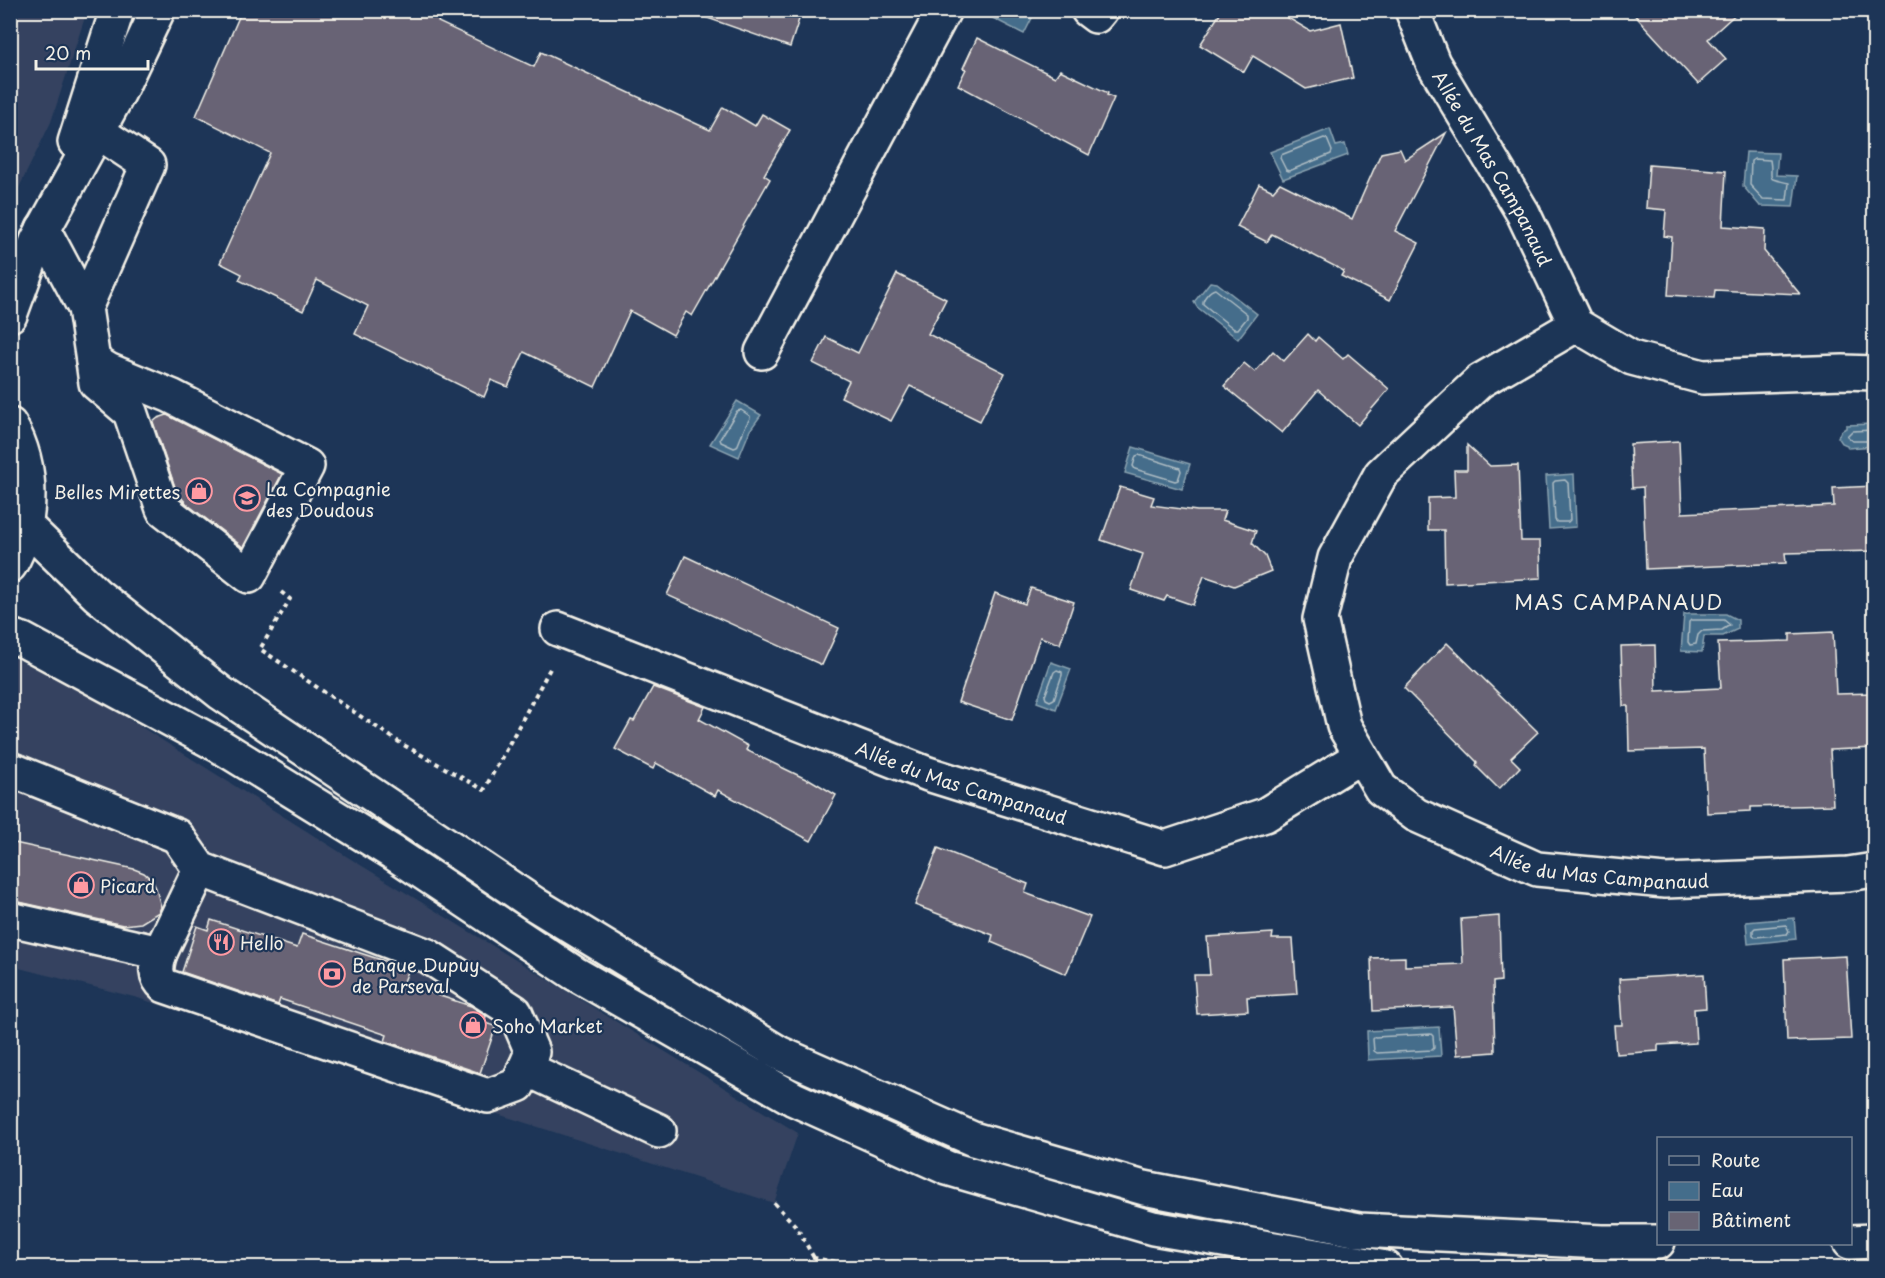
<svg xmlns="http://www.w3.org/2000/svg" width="1885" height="1278" font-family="'Playpen Sans',sans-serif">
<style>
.built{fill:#344360}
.water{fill:#446d8b;stroke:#8aa2b0;stroke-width:1.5}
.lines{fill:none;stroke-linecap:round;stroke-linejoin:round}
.shore{stroke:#aebcc3;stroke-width:1.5}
.building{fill:#686474;stroke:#f4f1e8;stroke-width:1.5}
.minor-casing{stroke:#f4f1e8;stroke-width:38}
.major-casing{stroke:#f4f1e8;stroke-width:38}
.path{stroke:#f4f1e8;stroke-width:4;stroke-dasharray:4.5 4.5;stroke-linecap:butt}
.minor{stroke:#1d3557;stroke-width:33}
.major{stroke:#1d3557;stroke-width:33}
.labels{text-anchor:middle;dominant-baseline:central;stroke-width:4.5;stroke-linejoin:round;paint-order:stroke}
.street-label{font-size:18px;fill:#f4f1e8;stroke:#1d3557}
.poi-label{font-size:18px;fill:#f4f1e8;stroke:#1d3557;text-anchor:start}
.neighbourhood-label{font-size:20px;letter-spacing:1.5px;fill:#f4f1e8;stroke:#1d3557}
</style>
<rect width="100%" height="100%" fill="#1d3557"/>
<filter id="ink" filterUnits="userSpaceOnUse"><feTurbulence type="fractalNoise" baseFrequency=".0167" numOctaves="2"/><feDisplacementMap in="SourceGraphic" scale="12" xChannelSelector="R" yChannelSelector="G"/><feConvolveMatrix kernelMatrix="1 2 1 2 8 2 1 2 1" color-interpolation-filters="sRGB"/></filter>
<g filter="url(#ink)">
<g class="built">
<polygon points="11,10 87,11 51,122 11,204"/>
<polygon points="11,656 100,701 354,861 798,1133 774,1203 138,998 11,966"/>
</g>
<g class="water">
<polygon points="979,11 1028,11 1034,14 1024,34"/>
<polygon points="1330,129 1336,146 1345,144 1348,155 1283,179 1270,152"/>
<polygon points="1746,152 1778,153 1776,175 1797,176 1793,207 1760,206 1743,186"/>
<polygon points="1210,282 1217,283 1257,314 1238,339 1197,307 1194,302"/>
<polygon points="737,401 761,415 750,430 739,457 710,444"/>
<polygon points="1874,424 1874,446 1848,448 1847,445 1842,443 1838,437 1841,431 1846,428 1846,425"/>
<polygon points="1133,447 1190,464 1182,489 1125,473"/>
<polygon points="1574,474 1576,527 1549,529 1546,476"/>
<polygon points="1684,614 1726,614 1738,620 1738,629 1723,636 1704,636 1702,652 1681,651"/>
<polygon points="1051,662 1071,669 1056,709 1037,702"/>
<polygon points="1794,918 1796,939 1748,944 1746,922"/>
<polygon points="1439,1027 1441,1056 1368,1060 1367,1031"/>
</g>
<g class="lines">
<g class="shore">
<polygon points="1324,138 1327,139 1332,151 1331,154 1289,171 1286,170 1280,158 1281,155"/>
<path d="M1754,159L1770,160C1774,182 1763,177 1789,183L1787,200L1763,199L1750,185L1751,161Z"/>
<path d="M1215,289L1247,314V318L1238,329H1234L1203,304C1202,299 1210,290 1215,289Z"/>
<polygon points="741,410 750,416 750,418 745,427 737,447 734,448 721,442 720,439 737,411"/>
<polyline points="1874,430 1852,431 1847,436 1853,441 1874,441"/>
<polygon points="1139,455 1180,468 1181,471 1178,480 1175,481 1135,469 1133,466 1136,456"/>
<polygon points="1565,480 1568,483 1570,520 1568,522 1557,522 1555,520 1553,483 1555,481"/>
<polygon points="1691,620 1724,620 1730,625 1722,630 1702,631 1698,635 1696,644 1690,645 1688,642 1689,622"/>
<polygon points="1057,670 1062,672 1062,675 1054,699 1050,701 1046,699 1045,696 1054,672"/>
<polygon points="1786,925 1789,931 1787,934 1756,937 1753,935 1753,930 1755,928"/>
<polygon points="1431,1034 1433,1036 1434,1048 1432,1050 1377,1053 1374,1051 1373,1039 1375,1037"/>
</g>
</g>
<g class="building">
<polygon points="242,10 443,10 438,22 534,67 541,52 710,130 723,107 755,126 762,114 790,130 764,175 770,179 692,316 686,312 673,335 630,311 595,387 524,352 508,387 491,380 484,397 355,334 368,306 317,280 303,311 239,280 242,274 220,263 270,153 196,116"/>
<polygon points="699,10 802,10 790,47 699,15"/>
<polygon points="1222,10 1275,10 1310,31 1341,23 1353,78 1306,89 1253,56 1244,72 1200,45"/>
<polygon points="1630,10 1740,10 1708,39 1726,59 1698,84"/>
<polygon points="977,38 1055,77 1060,70 1108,93 1107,95 1114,98 1089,155 958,85 966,69 963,68"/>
<polygon points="1446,133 1395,231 1419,243 1390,300 1341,276 1344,271 1272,234 1267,242 1237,227 1259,184 1273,191 1280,183 1352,219 1381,153 1400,149 1405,160"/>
<polygon points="1649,165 1726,171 1723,226 1765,229 1764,251 1800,294 1715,290 1714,298 1668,295 1672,237 1664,236 1666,210 1646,208"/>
<polygon points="897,274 946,299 928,334 1005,373 980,421 910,386 891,421 841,397 849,381 813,363 826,337 858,353"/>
<polygon points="1308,334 1315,341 1318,337 1343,359 1348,354 1389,389 1358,425 1318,390 1282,433 1224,386 1244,363 1255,372 1273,351 1284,361"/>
<polygon points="167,415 282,474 243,547 188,505 177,493 153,422 158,418"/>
<polygon points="1679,441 1682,513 1834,506 1833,488 1875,486 1875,551 1785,553 1786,563 1646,569 1643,487 1632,488 1630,444"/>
<polygon points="1467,445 1490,466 1518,465 1521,541 1540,541 1541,578 1445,583 1444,530 1428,530 1428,498 1455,497 1454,470 1467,470"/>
<polygon points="1120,487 1154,497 1151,505 1197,511 1225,511 1222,520 1256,531 1252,543 1265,556 1271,571 1234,586 1204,576 1193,605 1167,596 1164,601 1131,590 1143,554 1101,540"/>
<polygon points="685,556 839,628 822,665 667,595"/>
<polygon points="1031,588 1074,602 1060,644 1040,637 1012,720 958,702 995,593 1025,604"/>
<polygon points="1833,632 1836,694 1875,693 1875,748 1830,750 1833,805 1751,807 1751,811 1707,813 1704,749 1629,751 1628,706 1623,706 1621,646 1655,645 1656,691 1721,688 1718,643 1790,641 1790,634"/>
<polygon points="1447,643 1538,732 1511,758 1520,767 1499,789 1476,766 1477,762 1404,688"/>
<polygon points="653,687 705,707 699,719 748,746 746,750 808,780 809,779 836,795 811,841 718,790 715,796 656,763 653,769 615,749 631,720 634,721"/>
<polygon points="10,842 134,869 144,873 152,880 156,888 161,907 159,912 141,923 123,925 10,900"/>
<polygon points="938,848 1028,884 1025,893 1090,917 1066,974 991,942 993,935 915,905"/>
<polygon points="1499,916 1501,981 1493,982 1495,1052 1457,1055 1453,1007 1373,1011 1371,958 1405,957 1405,966 1463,964 1461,919"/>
<polygon points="211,920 297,948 302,934 409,969 403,984 471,1006 486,1016 484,1023 496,1026 480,1073 385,1041 387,1035 280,999 278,1005 182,972 197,926 208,930"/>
<polygon points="1273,933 1272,939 1293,939 1297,994 1247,997 1248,1011 1197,1014 1194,975 1210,975 1207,937"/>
<polygon points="1846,956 1851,1039 1787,1041 1784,959"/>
<polygon points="1704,974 1706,1008 1694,1009 1696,1043 1658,1045 1658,1051 1616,1054 1614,1025 1622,1025 1619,979"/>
</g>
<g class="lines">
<g class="minor-casing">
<g id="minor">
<polyline points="1088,10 1096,16 1101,10"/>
<path id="s1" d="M1412,10L1433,63L1523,213L1576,325L1632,358L1703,377L1843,372L1874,373"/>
<polyline points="75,142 117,10"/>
<polyline points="43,229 85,308 93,361"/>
<polyline points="85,308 148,165 97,131"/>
<polyline points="10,315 37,241 119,92 158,10"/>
<path id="s2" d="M1576,325L1480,381L1381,474L1335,558L1320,619L1344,726L1381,789L1416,815L1537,869L1665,881L1848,874L1874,870"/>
<polyline points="762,352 944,10"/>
<polygon points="93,361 108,370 171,396 307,466 249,576 163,509 130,412 96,383"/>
<path id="s3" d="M558,629L928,774L1165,848L1265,815L1361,756"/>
<path d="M10,769L177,836L200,869L428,956L515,1012L532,1052L518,1085L488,1096L165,986C154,977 156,966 160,953L10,919"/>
<polyline points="160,953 200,869"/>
<polyline points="525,1068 659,1131"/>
</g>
</g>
<g class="major-casing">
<g id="major">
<path d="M10,425C34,466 34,524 10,565"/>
<polyline points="26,526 97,595 221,693 536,905 779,1053 973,1139 1144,1188 1359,1230 1602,1242 1658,1242"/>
<polyline points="10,636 23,640 220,746 392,852 574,973 794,1099 947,1168 1153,1228 1386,1268"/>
<polyline points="1850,1242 1874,1241"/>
</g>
</g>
<g class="path">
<polyline points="281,592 290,599 260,649 402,744 484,790 552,665"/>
<polyline points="774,1203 796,1226 814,1258"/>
<polyline points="812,1268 814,1258 847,1264 855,1268"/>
</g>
<use href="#minor" class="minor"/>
<use href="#major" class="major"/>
</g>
</g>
<defs>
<g id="shop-ring" transform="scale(1.35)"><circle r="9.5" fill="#1d3557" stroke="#ff9aa2" stroke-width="1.5"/><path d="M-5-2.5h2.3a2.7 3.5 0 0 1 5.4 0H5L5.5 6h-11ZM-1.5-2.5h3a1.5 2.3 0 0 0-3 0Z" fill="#ff9aa2"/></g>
<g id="school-ring" transform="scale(1.35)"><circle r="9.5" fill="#1d3557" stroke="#ff9aa2" stroke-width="1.5"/><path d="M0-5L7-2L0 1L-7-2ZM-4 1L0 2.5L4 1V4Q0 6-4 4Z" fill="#ff9aa2"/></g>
<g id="restaurant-ring" transform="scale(1.35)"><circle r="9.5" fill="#1d3557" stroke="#ff9aa2" stroke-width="1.5"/><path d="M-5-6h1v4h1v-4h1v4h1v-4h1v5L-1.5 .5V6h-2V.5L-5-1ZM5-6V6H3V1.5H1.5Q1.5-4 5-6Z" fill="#ff9aa2"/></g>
<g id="bank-ring" transform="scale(1.35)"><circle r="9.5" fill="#1d3557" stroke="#ff9aa2" stroke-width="1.5"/><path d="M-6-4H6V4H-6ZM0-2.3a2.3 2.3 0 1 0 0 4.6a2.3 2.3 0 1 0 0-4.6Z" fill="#ff9aa2"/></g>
</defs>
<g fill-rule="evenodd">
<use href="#shop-ring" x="199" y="491"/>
<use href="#school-ring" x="247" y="498"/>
<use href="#shop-ring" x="81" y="885"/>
<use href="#restaurant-ring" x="221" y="942"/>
<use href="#bank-ring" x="332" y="974"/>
<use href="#shop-ring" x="473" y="1025"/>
</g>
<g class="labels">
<g class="street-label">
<text stroke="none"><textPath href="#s1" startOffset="178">Allée du Mas Campanaud</textPath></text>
<text stroke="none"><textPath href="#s3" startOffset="432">Allée du Mas Campanaud</textPath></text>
<text stroke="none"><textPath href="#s2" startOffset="826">Allée du Mas Campanaud</textPath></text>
</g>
<g class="poi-label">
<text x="266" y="488">La Compagnie<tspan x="266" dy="21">des Doudous</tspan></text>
<text x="180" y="491" text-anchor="end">Belles Mirettes</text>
<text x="100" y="885">Picard</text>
<text x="240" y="942">Hello</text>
<text x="352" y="964">Banque Dupuy<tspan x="352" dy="21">de Parseval</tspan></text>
<text x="492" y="1025">Soho Market</text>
</g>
<g class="neighbourhood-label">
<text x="1619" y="602">MAS CAMPANAUD</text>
</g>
</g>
<rect width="1885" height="1278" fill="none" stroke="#1d3557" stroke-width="36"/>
<rect x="18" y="18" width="1849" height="1242" fill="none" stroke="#f4f1e8" stroke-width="2" filter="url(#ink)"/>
<rect x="1657" y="1137" width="195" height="108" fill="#1d3557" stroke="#738091" stroke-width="1.5"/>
<rect x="1669" y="1156" width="30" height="9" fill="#1d3557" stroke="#738091" stroke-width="1.5"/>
<text x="1711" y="1167" font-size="18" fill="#f4f1e8">Route</text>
<rect x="1669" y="1182" width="30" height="18" fill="#446d8b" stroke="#738091" stroke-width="1.5"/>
<text x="1711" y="1197" font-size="18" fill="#f4f1e8">Eau</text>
<rect x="1669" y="1212" width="30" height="18" fill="#686474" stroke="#738091" stroke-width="1.5"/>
<text x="1711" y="1227" font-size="18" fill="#f4f1e8">Bâtiment</text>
<path d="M36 60v9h112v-9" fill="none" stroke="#f4f1e8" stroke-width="3"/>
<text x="45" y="60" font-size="18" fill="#f4f1e8" stroke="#1d3557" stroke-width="4.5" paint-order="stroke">20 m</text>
</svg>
